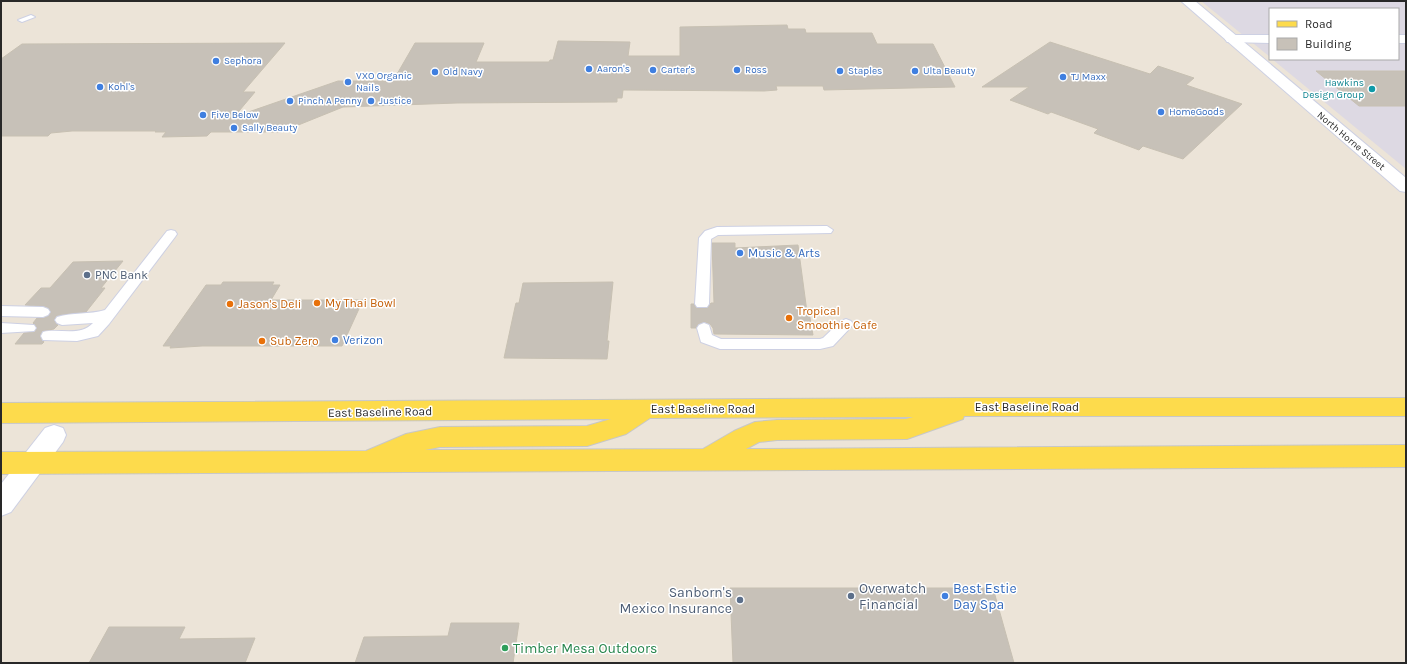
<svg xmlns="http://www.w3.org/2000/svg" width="1407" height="664" font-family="Karla,sans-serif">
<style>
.industrial{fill:#ddd9e3}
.building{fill:#c7c1b8;stroke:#c7c0b2}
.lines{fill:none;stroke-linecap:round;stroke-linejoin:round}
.lane-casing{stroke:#cdd0e3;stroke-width:2}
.street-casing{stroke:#cdd0e3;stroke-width:2}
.secondary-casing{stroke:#cdd0e3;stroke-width:2}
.primary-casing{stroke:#c7c7c7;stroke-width:2}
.lane{fill:#fff;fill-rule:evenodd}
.street{fill:#fff;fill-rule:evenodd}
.secondary{fill:#fff;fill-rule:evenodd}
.primary{fill:#fddb4c;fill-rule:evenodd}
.shop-dot{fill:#3f7fe0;stroke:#fff;stroke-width:1.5}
.culture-dot{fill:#0f9aa8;stroke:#fff;stroke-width:1.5}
.service-dot{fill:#5c6f8a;stroke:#fff;stroke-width:1.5}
.food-dot{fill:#e8710a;stroke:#fff;stroke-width:1.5}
.leisure-dot{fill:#2e9e5b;stroke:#fff;stroke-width:1.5}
.labels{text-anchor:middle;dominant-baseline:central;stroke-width:3;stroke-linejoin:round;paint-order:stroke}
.far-shop-label{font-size:10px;fill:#366cbe;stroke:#fff;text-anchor:start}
.far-culture-label{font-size:10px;fill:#0d838f;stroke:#fff;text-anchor:end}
.far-street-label{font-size:10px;fill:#282828;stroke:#fff}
.shop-label{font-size:12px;fill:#366cbe;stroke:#fff;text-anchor:start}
.service-label{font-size:12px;fill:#4e5e75;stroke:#fff;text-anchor:start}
.food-label{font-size:12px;fill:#c56008;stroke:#fff;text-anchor:start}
.street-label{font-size:12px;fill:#282828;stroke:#fff}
.near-service-label{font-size:14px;fill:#4e5e75;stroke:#fff;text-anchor:start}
.near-shop-label{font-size:14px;fill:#366cbe;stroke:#fff;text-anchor:start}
.near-leisure-label{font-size:14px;fill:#27864d;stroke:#fff;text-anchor:start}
</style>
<rect width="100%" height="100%" fill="#ece4d8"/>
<polygon class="industrial" points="1201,1 1406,1 1406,169 1272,59 1398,59 1398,9 1270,9 1270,57"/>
<g class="building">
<polygon points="787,25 788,29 805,29 806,33 872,33 877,44 933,44 955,87 824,90 823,86 776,86 777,90 764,91 623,90 622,98 617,98 617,102 457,103 343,107 281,132 211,132 207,136 162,137 166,132 155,132 156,131 72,131 51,133 48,136 1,136 1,59 22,44 285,43 243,92 255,92 234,117 338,81 393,81 415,43 484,43 476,62 549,62 550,60 553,60 558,41 630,42 628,56 680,56 680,27"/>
<polygon points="1050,42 1150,74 1158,66 1194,78 1186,85 1242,104 1183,159 1143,146 1139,150 1094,133 1098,129 1051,112 1048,114 1010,100 1029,87 982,87"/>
<polygon points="1316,71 1406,71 1406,106 1359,106"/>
<polygon points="712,243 735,243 735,248 798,245 807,312 809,312 813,335 714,334 713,328 710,324 705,322 698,324 696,328 691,328 691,304 694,304 697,308 707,308 711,303 714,303"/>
<polygon points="123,261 101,288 105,288 86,312 56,316 54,321 58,325 54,329 42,331 40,337 44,342 42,344 15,344 24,333 35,332 37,327 33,323 37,318 44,318 51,313 47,307 25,305 41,288 50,288 73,262"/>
<polygon points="223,282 274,282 272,285 280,285 271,300 363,300 342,346 202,346 170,348 171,346 163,346 206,285 221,285"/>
<polygon points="613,282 607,341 609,341 607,359 504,358 515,307 516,303 519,303 523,283"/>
<polygon points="730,588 993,588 1014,663 733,663"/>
<polygon points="451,623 519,623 513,663 355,663 364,637 448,636"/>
<polygon points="109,627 185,627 179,639 255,638 245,663 89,663"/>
</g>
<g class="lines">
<g class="lane-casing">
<g id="lane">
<polygon points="31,15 35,17 22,22 18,20"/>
<polygon points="827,226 833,230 831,233 718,235 711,239 709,304 707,307 697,307 695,304 699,238 705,231 717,227"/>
<path d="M171,230L175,231L177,234L175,237L109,324L98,336L77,341L43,340L41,336L43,332C60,328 80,337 93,323L62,325L57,323L55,320L57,317C73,312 89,315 105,310L167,231Z"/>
<polygon points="1,306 43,307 48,309 50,312 48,315 43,317 1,316"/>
<polygon points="846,319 851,321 853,324 851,327 833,346 820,349 720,349 701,342 697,328 699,325 704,323 709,325 712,335 721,339 820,339 823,338 841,321"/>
<polygon points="1,323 34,325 36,328 34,331 1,333"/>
</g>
</g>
<g class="street-casing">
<g id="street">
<polygon points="1232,35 1270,35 1270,43 1227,42 1225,39 1227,36"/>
<rect x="1398" y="35" width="8" height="8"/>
<polygon points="54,425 63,428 66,435 63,442 11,512 1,516 1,484 45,428"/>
</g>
</g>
<g class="secondary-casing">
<polygon id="secondary" points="1181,1 1195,1 1406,178 1406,192 1400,191"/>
</g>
<g class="primary-casing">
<path id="primary" d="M970,398H1406V416H964L963,419L907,439L777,440L759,442L746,449L1406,445V467L1,474V452L366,451L406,434L440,427L587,426L611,419L1,423V403ZM913,417L906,419L777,420L755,422L734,431L703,449L425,450L440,447L587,446L626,434L650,418Z"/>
</g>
<use href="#lane" class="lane"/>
<use href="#street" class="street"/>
<use href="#secondary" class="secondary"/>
<use href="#primary" class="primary"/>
</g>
<g class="shop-dot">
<circle cx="216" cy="61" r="4"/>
<circle cx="589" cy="69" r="4"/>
<circle cx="653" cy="70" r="4"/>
<circle cx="737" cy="70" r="4"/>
<circle cx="840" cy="71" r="4"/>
<circle cx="915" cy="71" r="4"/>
<circle cx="435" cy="72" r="4"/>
<circle cx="1063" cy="77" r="4"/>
<circle cx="348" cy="82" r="4"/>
<circle cx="100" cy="87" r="4"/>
<circle cx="290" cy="101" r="4"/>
<circle cx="371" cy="101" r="4"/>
<circle cx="1161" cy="112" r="4"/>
<circle cx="203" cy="115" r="4"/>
<circle cx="234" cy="128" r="4"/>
<circle cx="740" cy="253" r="4"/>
<circle cx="335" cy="340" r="4"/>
<circle cx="945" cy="596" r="4"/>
</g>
<circle class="culture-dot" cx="1372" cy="89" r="4"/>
<g class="service-dot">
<circle cx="87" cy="275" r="4"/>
<circle cx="851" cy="596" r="4"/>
<circle cx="740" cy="600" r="4"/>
</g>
<g class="food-dot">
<circle cx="317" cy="303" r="4"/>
<circle cx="230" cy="304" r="4"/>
<circle cx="789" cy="318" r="4"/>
<circle cx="262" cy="341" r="4"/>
</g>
<circle class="leisure-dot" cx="505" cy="648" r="4"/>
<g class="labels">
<g class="far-shop-label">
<text x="224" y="61">Sephora</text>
<text x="597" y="69">Aaron's</text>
<text x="661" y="70">Carter's</text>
<text x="745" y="70">Ross</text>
<text x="848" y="71">Staples</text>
<text x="923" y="71">Ulta Beauty</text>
<text x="443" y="72">Old Navy</text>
<text x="356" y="76">VXO Organic<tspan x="356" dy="12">Nails</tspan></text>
<text x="1071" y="77">TJ Maxx</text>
<text x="108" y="87">Kohl's</text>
<text x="298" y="101">Pinch A Penny</text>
<text x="379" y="101">Justice</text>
<text x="1169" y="112">HomeGoods</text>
<text x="211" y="115">Five Below</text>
<text x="242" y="128">Sally Beauty</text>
</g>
<g class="far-culture-label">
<text x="1364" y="83">Hawkins<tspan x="1364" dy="12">Design Group</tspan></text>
</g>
<g class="far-street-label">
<text transform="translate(1351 141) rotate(40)">North Horne Street</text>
</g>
<g class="shop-label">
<text x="748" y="253">Music &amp; Arts</text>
<text x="343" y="340">Verizon</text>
</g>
<g class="service-label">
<text x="95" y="275">PNC Bank</text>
</g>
<g class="food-label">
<text x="325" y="303">My Thai Bowl</text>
<text x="238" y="304">Jason's Deli</text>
<text x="797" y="311">Tropical<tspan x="797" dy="14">Smoothie Cafe</tspan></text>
<text x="270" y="341">Sub Zero</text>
</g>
<g class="street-label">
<text x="1027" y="407">East Baseline Road</text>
<text x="703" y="409">East Baseline Road</text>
<text transform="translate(380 412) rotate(-1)">East Baseline Road</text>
</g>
<g class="near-service-label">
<text x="859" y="588">Overwatch<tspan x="859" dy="16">Financial</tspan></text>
<text x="732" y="592" text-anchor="end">Sanborn's<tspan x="732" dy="16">Mexico Insurance</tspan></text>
</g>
<g class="near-shop-label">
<text x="953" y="588">Best Estie<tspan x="953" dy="16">Day Spa</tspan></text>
</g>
<g class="near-leisure-label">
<text x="513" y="648">Timber Mesa Outdoors</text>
</g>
</g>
<rect width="1407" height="664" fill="none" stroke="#282828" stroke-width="4"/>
<rect x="1269" y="8" width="130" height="52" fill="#ffffff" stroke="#a9a9a9"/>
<rect x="1277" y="21" width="20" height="6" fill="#fddb4c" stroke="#a9a9a9"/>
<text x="1305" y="28" font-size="12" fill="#282828">Road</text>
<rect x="1277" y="38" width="20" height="12" fill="#c7c1b8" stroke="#a9a9a9"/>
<text x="1305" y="48" font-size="12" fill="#282828">Building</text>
</svg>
